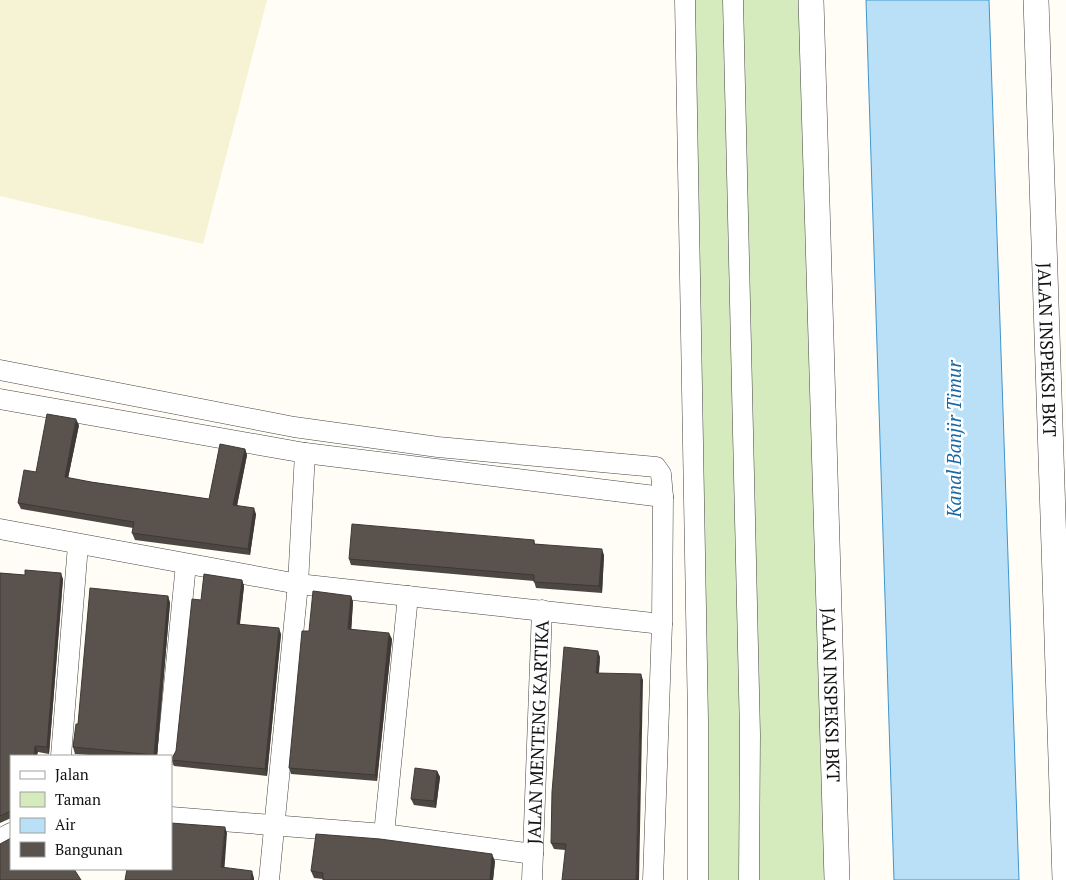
<svg xmlns="http://www.w3.org/2000/svg" width="1066" height="880" font-family="'PT Serif',serif">
<style>
.farmland{fill:#f6f3d4}
.green{fill:#d5ebbd}
.water{fill:#b9e0f7;stroke:#3f96cf}
.lines{fill:none;stroke-linecap:round;stroke-linejoin:round}
.minor-casing{stroke:#444;stroke-width:21}
.tertiary-casing{stroke:#444;stroke-width:26}
.minor{stroke:#fff;stroke-width:20}
.tertiary{stroke:#fff;stroke-width:25}
.wall{fill:#4d4742}
.shaded-wall{fill:#3f3936}
.building{fill:#5a524d;stroke:#3f3936}
.labels{text-anchor:middle;dominant-baseline:central;stroke-width:5;stroke-linejoin:round;paint-order:stroke}
.street-label{font-size:18px;fill:#111;stroke:#fff}
.water-label{font-size:19px;font-style:italic;fill:#1768a6;stroke:#fff}
</style>
<rect width="100%" height="100%" fill="#fffdf5"/>
<polygon class="farmland" points="0,0 267,0 203,244 0,196"/>
<polygon class="green" points="681,0 810,0 837,880 697,880"/>
<polygon class="water" points="866,0 989,0 1019,880 894,880"/>
<g class="lines">
<g class="minor-casing">
<g id="minor">
<polyline points="685,0 698,720 698,880"/>
<polyline points="733,0 750,734 749,880"/>
<polyline points="0,370 294,427 438,447 656,467 661,474 663,497 662,624"/>
<polyline points="0,399 305,453 663,497"/>
<polyline points="0,529 298,584 662,624 653,880"/>
<polyline points="61,756 78,545"/>
<polyline points="167,756 186,564"/>
<polyline points="171,817 384,834 533,854"/>
<polyline points="384,834 408,596"/>
<polyline points="0,839 11,833"/>
<polyline points="269,880 298,584 305,453"/>
<path id="s1" d="M532,880L542,610"/>
</g>
</g>
<g class="tertiary-casing">
<g id="tertiary">
<path id="s2" d="M811,0L837,880"/>
<path id="s3" d="M1036,0L1065,880"/>
</g>
</g>
<use href="#minor" class="minor"/>
<use href="#tertiary" class="tertiary"/>
</g>
<g class="wall">
<polygon points="79,425 68,478 91,482 209,499 245,449 247,455 237,505 256,514 250,555 135,540 132,533 133,528 21,509 18,503 36,472"/>
<polygon points="534,540 535,544 604,555 602,593 536,588 534,581 351,565 349,559"/>
<polygon points="0,573 63,579 49,754 38,752 11,756 11,818 0,823"/>
<polygon points="242,580 244,586 240,624 281,634 267,776 174,766 171,760 176,751"/>
<polygon points="168,596 170,603 157,756 104,756 75,754 73,747 78,724"/>
<polygon points="351,596 353,602 351,629 392,639 377,781 291,774 289,768 309,631"/>
<polygon points="600,657 599,673 643,680 565,850 554,849 551,843"/>
<polygon points="437,771 440,777 436,808 414,805 411,799"/>
<polygon points="495,861 493,880 323,880 323,879 314,878 311,871"/>
</g>
<g class="shaded-wall">
<polygon points="76,419 79,425 67,483 65,477"/>
<polygon points="245,449 247,455 236,511 233,505"/>
<polygon points="254,508 256,514 250,555 248,549"/>
<polygon points="602,549 604,555 602,593 599,586"/>
<polygon points="61,573 63,579 49,754 47,747"/>
<polygon points="242,580 244,586 239,630 237,624"/>
<polygon points="168,596 170,603 157,756 155,756 154,755"/>
<polygon points="351,596 353,602 351,635 348,629"/>
<polygon points="279,628 281,634 267,776 265,769"/>
<polygon points="389,633 392,639 377,781 375,775"/>
<polygon points="598,651 600,657 598,679 596,673"/>
<polygon points="641,674 643,680 639,880 636,880"/>
<polygon points="35,746 38,752 37,756 34,756"/>
<polygon points="437,771 440,777 436,808 434,801"/>
<polygon points="225,827 227,833 224,874 221,867"/>
<polygon points="492,854 495,861 493,880 490,880"/>
<polygon points="252,871 254,878 254,880 251,880"/>
</g>
<g class="building">
<polygon points="47,414 76,419 65,477 91,482 209,499 220,444 245,449 233,505 254,508 248,549 132,533 134,522 18,503 24,470 36,472"/>
<polygon points="352,524 534,540 534,544 602,549 599,586 534,582 534,575 349,559"/>
<polygon points="25,570 61,573 47,747 35,746 34,756 11,756 11,811 0,816 0,573 25,575"/>
<polygon points="204,574 242,580 237,624 279,628 265,769 171,760 176,751 192,599 201,600"/>
<polygon points="90,588 168,596 154,755 73,747 76,724 78,724"/>
<polygon points="313,591 351,596 348,629 389,633 375,775 289,768 302,631 309,631"/>
<polygon points="564,647 598,651 596,673 641,674 636,880 562,880 566,844 551,843 552,792"/>
<polygon points="415,768 437,771 434,801 411,799"/>
<polygon points="171,823 225,827 221,867 252,871 251,880 125,880 127,869 171,869"/>
<polygon points="316,834 380,839 492,854 490,880 323,880 323,873 311,871"/>
<polygon points="11,838 11,869 74,869 81,880 0,880 0,844"/>
</g>
<g class="labels">
<g class="street-label">
<text stroke="none"><textPath href="#s3" startOffset="350">JALAN INSPEKSI BKT</textPath></text>
<text stroke="none"><textPath href="#s2" startOffset="695">JALAN INSPEKSI BKT</textPath></text>
<text stroke="none"><textPath href="#s1" startOffset="148">JALAN MENTENG KARTIKA</textPath></text>
</g>
<g class="water-label">
<text transform="translate(953 439) rotate(-90)">Kanal Banjir Timur</text>
</g>
</g>
<rect x="10" y="755" width="162" height="115" fill="#ffffff" stroke="#a0a0a0"/>
<rect x="20" y="771" width="25" height="8" fill="#ffffff" stroke="#a0a0a0"/>
<text x="55" y="780" font-size="15" fill="#111111">Jalan</text>
<rect x="20" y="792" width="25" height="15" fill="#d5ebbd" stroke="#a0a0a0"/>
<text x="55" y="805" font-size="15" fill="#111111">Taman</text>
<rect x="20" y="818" width="25" height="15" fill="#b9e0f7" stroke="#a0a0a0"/>
<text x="55" y="830" font-size="15" fill="#111111">Air</text>
<rect x="20" y="842" width="25" height="15" fill="#5a524d" stroke="#a0a0a0"/>
<text x="55" y="855" font-size="15" fill="#111111">Bangunan</text>
</svg>
